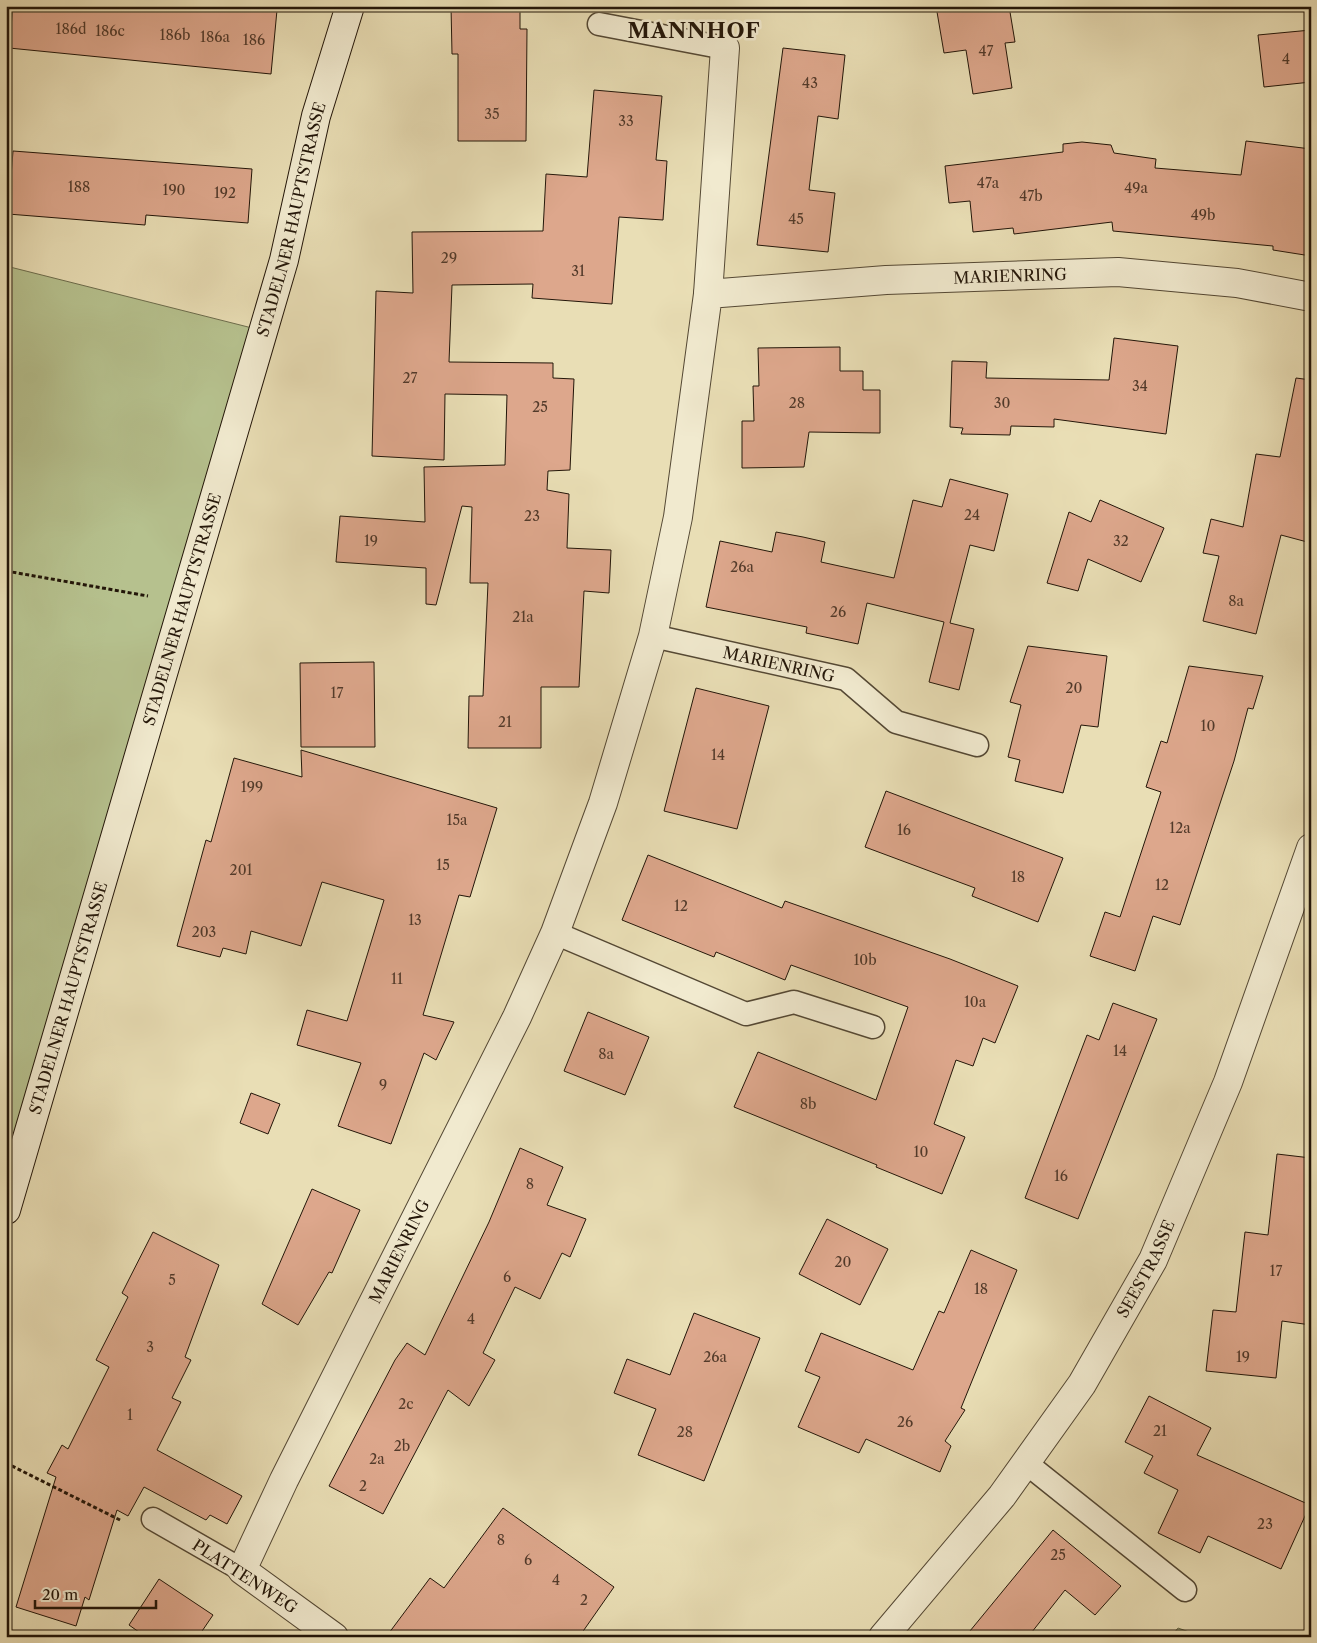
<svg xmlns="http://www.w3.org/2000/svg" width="1317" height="1643" font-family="'Libre Caslon Text',serif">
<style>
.green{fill:#b6c18e;stroke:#6c6c4c}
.building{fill:#dda78c;stroke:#231609}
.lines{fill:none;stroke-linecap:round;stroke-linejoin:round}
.service-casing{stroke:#544834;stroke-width:25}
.minor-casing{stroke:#544834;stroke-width:30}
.secondary-casing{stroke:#231609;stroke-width:30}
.path{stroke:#231609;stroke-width:3;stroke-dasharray:4 2.5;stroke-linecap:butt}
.service{stroke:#f1eacf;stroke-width:22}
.minor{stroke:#f1eacf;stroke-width:28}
.secondary{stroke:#f1eacf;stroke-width:28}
.labels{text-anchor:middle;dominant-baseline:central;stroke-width:5;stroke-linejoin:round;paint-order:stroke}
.number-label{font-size:14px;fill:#523a2a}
.street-label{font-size:16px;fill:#231609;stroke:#f1eacf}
.district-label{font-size:21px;font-weight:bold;letter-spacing:1px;fill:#231609;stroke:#f1eacf}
</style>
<rect width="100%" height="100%" fill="#e9deb5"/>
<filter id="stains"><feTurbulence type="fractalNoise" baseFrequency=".004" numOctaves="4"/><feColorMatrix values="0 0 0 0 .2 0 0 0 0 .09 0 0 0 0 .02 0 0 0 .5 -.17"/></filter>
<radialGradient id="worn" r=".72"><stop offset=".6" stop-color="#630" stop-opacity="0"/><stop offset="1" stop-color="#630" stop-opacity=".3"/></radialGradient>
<g class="green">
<polygon points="6,266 260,330 6,1210"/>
<polygon points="1178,1628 1203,1637 1171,1637"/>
</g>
<g class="building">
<polygon points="13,6 233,6 277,10 271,74 9,48"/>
<polygon points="451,6 520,6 520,29 527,29 526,141 458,141 458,54 452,54"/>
<polygon points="936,6 1009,6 1015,42 1005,43 1012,88 973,94 966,50 944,53"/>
<polygon points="1311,30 1311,82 1264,87 1258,35"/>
<polygon points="783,48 845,55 838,119 818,116 809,190 835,193 828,252 757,245"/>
<polygon points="594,90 662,96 656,160 667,161 663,220 619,217 612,304 532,298 533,284 452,285 449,362 553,363 553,378 574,379 570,470 548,471 547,490 569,494 567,548 611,550 609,593 584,591 579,687 541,687 541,748 468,748 469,696 483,696 488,583 470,583 472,507 462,506 436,605 426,604 426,568 336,562 340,516 425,522 424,467 505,465 507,395 445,394 444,460 372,456 376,291 413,293 412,232 543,231 546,174 587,177"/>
<polygon points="1246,141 1311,149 1311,256 1273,250 1273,246 1113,231 1112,222 1014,234 1013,228 973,232 970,201 949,203 945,166 1063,152 1063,144 1082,142 1111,145 1114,153 1156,159 1155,168 1241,175"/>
<polygon points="13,151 252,169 248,223 146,215 145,225 8,214"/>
<polygon points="1114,338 1178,346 1166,434 1054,419 1054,427 1011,426 1010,435 961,434 963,428 950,427 952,361 987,362 986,378 1109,380"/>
<polygon points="840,347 840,371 863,371 863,390 880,390 880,433 809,432 804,467 742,468 742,421 754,421 753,386 759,386 758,348"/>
<polygon points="1296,378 1311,380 1311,543 1281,535 1256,634 1203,621 1219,556 1203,553 1211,519 1243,527 1256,454 1280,457"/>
<polygon points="950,479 1008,494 994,551 970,545 950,623 974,629 959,690 929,682 944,622 867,603 858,644 806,633 807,627 706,607 720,541 772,552 776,532 803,537 825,542 821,562 894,578 913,500 942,507"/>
<polygon points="1100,500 1164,528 1141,582 1088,559 1078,591 1047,583 1069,512 1091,522"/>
<polygon points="1028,646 1107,656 1098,727 1081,725 1063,793 1015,781 1020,760 1008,757 1021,705 1010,702"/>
<polygon points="374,662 375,747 301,747 300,663"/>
<polygon points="1189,666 1263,676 1253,709 1248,708 1234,761 1180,925 1153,916 1135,971 1090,956 1105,912 1120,917 1161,792 1146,787 1161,741 1167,743"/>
<polygon points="696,688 769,706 737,829 664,811"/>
<polygon points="301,750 497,808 470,897 459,895 423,1015 454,1022 436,1060 424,1053 391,1144 338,1126 361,1063 297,1045 307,1010 347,1021 384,900 322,882 301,946 251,931 246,954 223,948 220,957 177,946 206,840 211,842 234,758 302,777"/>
<polygon points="886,791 1063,858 1038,922 972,896 975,888 865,847"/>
<polygon points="648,855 782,908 785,901 950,959 1018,986 995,1043 983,1038 973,1066 956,1060 934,1124 965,1137 942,1194 876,1167 877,1165 734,1107 758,1052 876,1100 908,1007 791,965 785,980 716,952 714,957 622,920"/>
<polygon points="1113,1003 1157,1019 1078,1219 1025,1198 1087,1035 1099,1040"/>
<polygon points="588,1012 649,1037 625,1095 564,1071"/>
<polygon points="251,1093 280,1104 268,1134 240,1123"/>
<polygon points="520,1148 563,1167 547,1205 586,1219 570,1257 562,1253 540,1299 515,1287 483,1353 495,1360 469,1406 448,1390 383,1514 329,1486 395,1360 407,1343 425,1355 489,1222"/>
<polygon points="1277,1154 1311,1158 1311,1325 1282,1321 1276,1378 1206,1371 1213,1310 1236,1312 1245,1232 1268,1235"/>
<polygon points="312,1189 360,1210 332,1273 329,1272 298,1325 262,1304"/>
<polygon points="827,1219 888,1249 860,1305 799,1274"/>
<polygon points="153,1232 219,1265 185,1357 191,1360 172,1398 181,1402 157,1450 242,1496 227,1524 210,1515 206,1520 144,1487 128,1516 117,1510 89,1600 85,1597 76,1626 16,1607 56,1477 47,1473 62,1445 68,1449 109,1367 96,1360 128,1297 122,1293"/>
<polygon points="971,1250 1017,1270 961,1408 965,1410 945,1441 951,1446 940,1472 866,1439 859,1453 798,1427 820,1377 805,1371 821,1333 913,1370 939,1311 944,1313"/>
<polygon points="694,1313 760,1338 704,1481 638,1455 656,1409 614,1393 627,1359 670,1375"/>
<polygon points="1149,1396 1211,1428 1197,1455 1310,1505 1281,1569 1208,1536 1200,1553 1158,1533 1178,1490 1144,1473 1153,1456 1125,1442"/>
<polygon points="503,1508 614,1587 579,1637 386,1637 430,1578 444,1588"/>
<polygon points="1053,1530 1121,1586 1095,1615 1065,1590 1028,1637 965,1637"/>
<polygon points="159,1579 213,1615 198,1637 146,1637 129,1625"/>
</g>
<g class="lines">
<g class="service-casing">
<g id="service">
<polyline points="599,24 725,48"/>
<path id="s1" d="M653,636L846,679L896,722L977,745"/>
<polyline points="555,933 746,1014 794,1002 873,1027"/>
<polyline points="1026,1463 1185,1590"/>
<polyline points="153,1519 242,1570"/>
</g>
</g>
<g class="minor-casing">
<g id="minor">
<polyline points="708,294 725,48"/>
<path id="s2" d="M334,1637L242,1570L284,1480L517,1017L555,933L603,803L653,636L678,517L708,294L886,280L1118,272L1237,283L1311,297"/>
<path id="s3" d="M883,1637L1002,1496L1082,1384L1153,1260L1228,1082L1311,848"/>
</g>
</g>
<g class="secondary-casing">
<g id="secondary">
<path id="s4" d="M6,1210L284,260L316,116L350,6"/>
</g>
</g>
<g class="path">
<polyline points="6,571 148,596"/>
<polyline points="6,1463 122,1521"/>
</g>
<use href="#service" class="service"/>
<use href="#minor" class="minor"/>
<use href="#secondary" class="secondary"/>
</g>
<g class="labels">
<g class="number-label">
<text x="71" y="29">186d</text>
<text x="110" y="31">186c</text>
<text x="175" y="35">186b</text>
<text x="215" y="37">186a</text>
<text x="254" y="40">186</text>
<text x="986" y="51">47</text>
<text x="1286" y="59">4</text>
<text x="810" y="83">43</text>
<text x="492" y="114">35</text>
<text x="626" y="121">33</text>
<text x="988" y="183">47a</text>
<text x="79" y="187">188</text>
<text x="1136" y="188">49a</text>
<text x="174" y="190">190</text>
<text x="225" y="193">192</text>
<text x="1031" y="196">47b</text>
<text x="1203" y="215">49b</text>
<text x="796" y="219">45</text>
<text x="449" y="258">29</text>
<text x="578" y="271">31</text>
<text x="410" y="378">27</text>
<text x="1140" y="386">34</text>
<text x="797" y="403">28</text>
<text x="1002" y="403">30</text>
<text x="540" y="407">25</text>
<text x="972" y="515">24</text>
<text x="532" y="516">23</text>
<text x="371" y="541">19</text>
<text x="1121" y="541">32</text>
<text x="742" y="567">26a</text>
<text x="1236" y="601">8a</text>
<text x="838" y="612">26</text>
<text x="523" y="617">21a</text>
<text x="1074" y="688">20</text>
<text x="337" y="693">17</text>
<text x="505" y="722">21</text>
<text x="1208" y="726">10</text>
<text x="718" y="755">14</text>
<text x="252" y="787">199</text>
<text x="457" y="820">15a</text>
<text x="1180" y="828">12a</text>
<text x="904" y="830">16</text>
<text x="443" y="865">15</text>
<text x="241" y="870">201</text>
<text x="1018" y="877">18</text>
<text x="1162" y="885">12</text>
<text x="681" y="906">12</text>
<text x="415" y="920">13</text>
<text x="204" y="932">203</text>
<text x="865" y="960">10b</text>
<text x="397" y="979">11</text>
<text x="975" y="1002">10a</text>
<text x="1120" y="1051">14</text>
<text x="606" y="1054">8a</text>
<text x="383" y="1085">9</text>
<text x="808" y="1104">8b</text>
<text x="921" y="1152">10</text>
<text x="1061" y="1176">16</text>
<text x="530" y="1184">8</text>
<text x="843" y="1262">20</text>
<text x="1276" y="1271">17</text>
<text x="507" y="1277">6</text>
<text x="172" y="1280">5</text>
<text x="981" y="1289">18</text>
<text x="471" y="1319">4</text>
<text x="150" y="1347">3</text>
<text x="715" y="1357">26a</text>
<text x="1243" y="1357">19</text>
<text x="406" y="1404">2c</text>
<text x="130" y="1415">1</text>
<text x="905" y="1422">26</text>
<text x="1160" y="1431">21</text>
<text x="685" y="1432">28</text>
<text x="402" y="1446">2b</text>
<text x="377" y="1459">2a</text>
<text x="363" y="1486">2</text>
<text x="1265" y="1524">23</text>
<text x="501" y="1540">8</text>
<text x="1058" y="1555">25</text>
<text x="528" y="1560">6</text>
<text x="556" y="1580">4</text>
<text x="584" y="1600">2</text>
</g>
<g class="street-label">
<text stroke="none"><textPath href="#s4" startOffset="1031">STADELNER HAUPTSTRASSE</textPath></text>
<text stroke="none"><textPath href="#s2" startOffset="1786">MARIENRING</textPath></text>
<text stroke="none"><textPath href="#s4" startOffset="626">STADELNER HAUPTSTRASSE</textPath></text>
<text stroke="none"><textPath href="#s1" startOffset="129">MARIENRING</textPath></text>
<text stroke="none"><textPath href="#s4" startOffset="221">STADELNER HAUPTSTRASSE</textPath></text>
<text stroke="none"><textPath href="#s2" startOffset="469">MARIENRING</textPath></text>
<text stroke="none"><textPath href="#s3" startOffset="454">SEESTRASSE</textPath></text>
<text transform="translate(245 1576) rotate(33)">PLATTENWEG</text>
</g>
<g class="district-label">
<text x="694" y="30">MANNHOF</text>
</g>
</g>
<rect width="1317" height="1643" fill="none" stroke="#e9deb5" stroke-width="25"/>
<rect x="8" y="8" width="1302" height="1628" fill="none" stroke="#231609" stroke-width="2.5"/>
<rect x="12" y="12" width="1292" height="1618" fill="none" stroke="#231609"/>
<path d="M35 1600v8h121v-8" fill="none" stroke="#231609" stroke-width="2.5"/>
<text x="42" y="1600" font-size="15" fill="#231609" stroke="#f1eacf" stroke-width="4" paint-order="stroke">20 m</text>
<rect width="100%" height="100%" filter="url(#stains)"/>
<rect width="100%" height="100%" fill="url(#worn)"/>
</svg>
